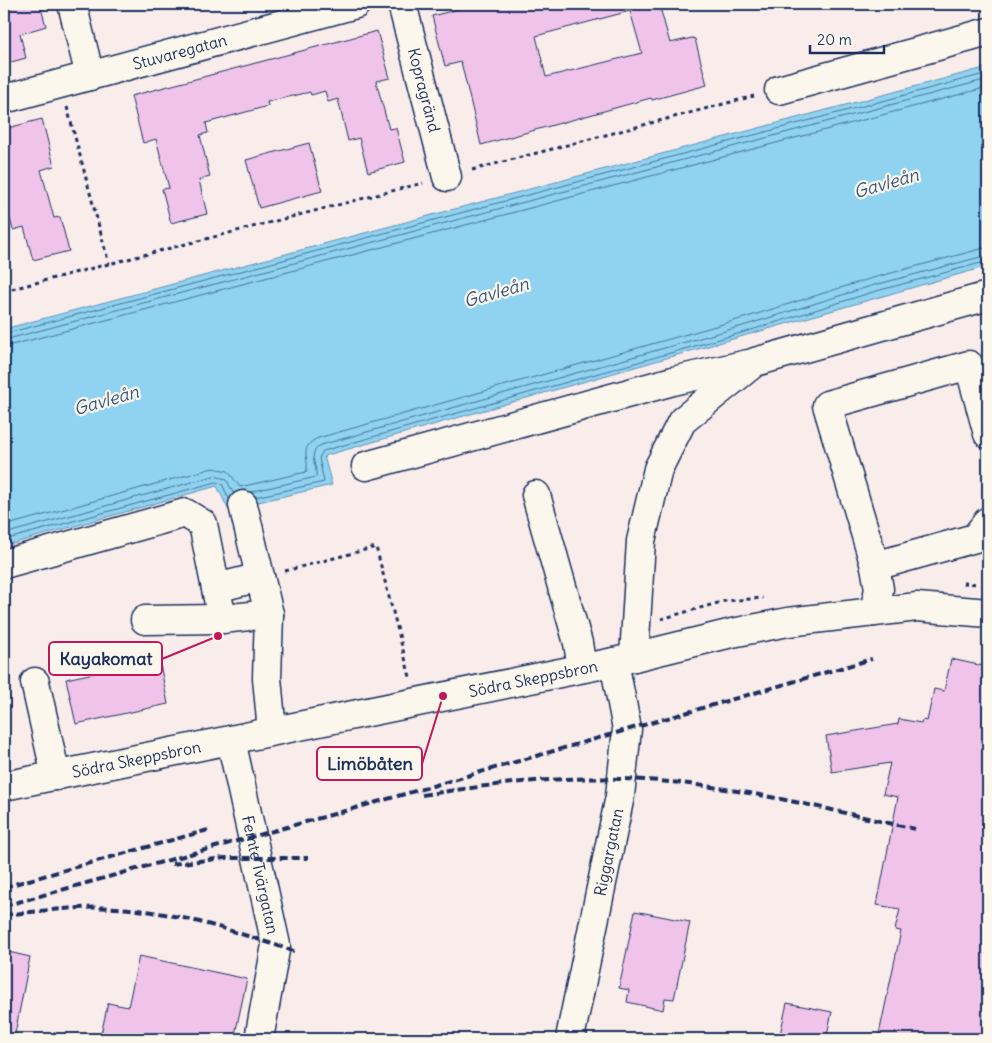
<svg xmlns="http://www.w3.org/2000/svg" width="992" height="1043" font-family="Delius,sans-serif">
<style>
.water{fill:#8fd3f0;stroke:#6191b6}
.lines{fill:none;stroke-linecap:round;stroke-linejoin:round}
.shore{stroke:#497198;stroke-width:1}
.building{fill:#f0c4ea;stroke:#1b2f5e;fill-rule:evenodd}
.minor-casing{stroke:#1b2f5e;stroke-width:31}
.path{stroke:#1b2f5e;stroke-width:3;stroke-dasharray:4 4;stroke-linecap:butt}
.minor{stroke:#fbf7ec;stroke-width:28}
.rail{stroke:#1b2f5e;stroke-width:4;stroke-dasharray:8 4;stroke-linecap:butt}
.labels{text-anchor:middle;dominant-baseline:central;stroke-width:4.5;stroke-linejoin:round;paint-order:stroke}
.street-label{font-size:16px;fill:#1b2f5e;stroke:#fbf7ec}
.water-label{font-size:18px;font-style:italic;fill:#385882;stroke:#fbf7ec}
.leader{fill:none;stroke:#c2185b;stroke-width:2}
.callout-dot{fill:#c2185b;stroke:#fbf7ec;stroke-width:2}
.callout{fill:#fbf7ec;stroke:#c2185b;stroke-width:2}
.callout-label{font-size:18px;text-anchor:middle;font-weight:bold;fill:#1b2f5e}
</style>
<rect width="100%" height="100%" fill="#f9edec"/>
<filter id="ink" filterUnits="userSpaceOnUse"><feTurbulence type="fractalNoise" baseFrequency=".02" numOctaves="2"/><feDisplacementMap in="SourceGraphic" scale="10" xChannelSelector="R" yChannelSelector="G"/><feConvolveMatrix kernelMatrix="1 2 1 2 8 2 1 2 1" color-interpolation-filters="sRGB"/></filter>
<g filter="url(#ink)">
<polygon class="water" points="988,67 988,266 324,456 332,485 228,509 217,486 4,546 4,329"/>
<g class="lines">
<g class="shore">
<polyline points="4,334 988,73"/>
<polyline points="4,340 988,79"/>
<polyline points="4,347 988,87"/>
<path d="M250,492L316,477C318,465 306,454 321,445L746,325L871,286L988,255"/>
<polyline points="255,497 324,482 319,458 323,451 748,331 873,292 988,261"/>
<path d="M4,526L213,468L228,471L240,487L306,472C311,459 297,448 318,438L744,318L869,279L988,247"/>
<polyline points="4,534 214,476 226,479 234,494"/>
<polyline points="4,540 216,482 222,484 229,499"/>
</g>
</g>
<g class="building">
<polygon points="4,4 40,4 46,26 20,34 26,58 4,64"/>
<path d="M478,4H659L670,43L692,38L695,39L707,85L652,100L651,98L481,145L461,62L445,66L432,16ZM630,11L642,53L546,77L536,36Z"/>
<polygon points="377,31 390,78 376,81 389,129 396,128 405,162 368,172 359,138 348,141 338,99 328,102 325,91 311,95 310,92 267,102 268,106 206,123 208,133 200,135 210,177 199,180 207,214 171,223 162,189 169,188 156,139 143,143 131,96"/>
<polygon points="42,119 54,166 41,170 54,218 60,217 69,251 33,260 24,227 13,230 4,196 4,129"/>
<polygon points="309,143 322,191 259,208 246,160"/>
<polygon points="159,659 168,704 76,724 66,679"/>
<polygon points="951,659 988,667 988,1039 878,1039 901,931 895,930 900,909 877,905 898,797 883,794 890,763 832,772 826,736 898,724 899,719 921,723 922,720 927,721 934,689 944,691"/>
<polygon points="635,911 690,922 674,999 665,998 663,1010 627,1002 629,990 619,988"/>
<polygon points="4,951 30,957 14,1039 4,1039"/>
<polygon points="139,956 247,979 234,1039 100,1039 108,1003 128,1007"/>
<polygon points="787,1003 832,1012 826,1039 779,1039"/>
</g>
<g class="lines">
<g class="minor-casing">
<g id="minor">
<polyline points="72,4 90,76"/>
<path id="s1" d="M402,4L447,177"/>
<polyline points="779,90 988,32"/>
<path id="s2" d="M4,99L356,4"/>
<polyline points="366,466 673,381 748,364"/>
<polyline points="536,495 578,643 582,668"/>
<polyline points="243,505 269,614 267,678 272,731"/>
<polyline points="4,564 185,513 203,524 222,619 269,614"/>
<polyline points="875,566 975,538 988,521"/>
<polyline points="216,588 260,577"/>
<polyline points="874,612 879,589 875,566 827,405 969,365 988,434"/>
<polyline points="145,620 222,619"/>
<polyline points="634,657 641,541 658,469 682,421 755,362 988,296"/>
<polyline points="35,682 56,776"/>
<path id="s3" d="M231,740L276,945L259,1039"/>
<path id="s4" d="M4,786L614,662L732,633L788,622L917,607L988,613"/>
<path id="s5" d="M573,1039L571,1033L620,796L627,729L614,662"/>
</g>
</g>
<g class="path">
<polyline points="67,107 109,264"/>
<polyline points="472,170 754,96"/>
<polyline points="4,291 423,183"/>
<polyline points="285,571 376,547 410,677"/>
<polyline points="963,583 977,584"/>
<polyline points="661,619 725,601 763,598"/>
</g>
<use href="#minor" class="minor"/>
<g class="rail">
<path d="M422,795C488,785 555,776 623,779C722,782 818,807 915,829"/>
<polyline points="172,864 225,858 308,858"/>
<polyline points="4,887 208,830"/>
<polyline points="4,906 377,802 872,659"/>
<path d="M4,915C41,911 77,906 115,908C177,911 238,933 297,952"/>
</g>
</g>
</g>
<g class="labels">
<g class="street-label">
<text stroke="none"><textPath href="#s2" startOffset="182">Stuvaregatan</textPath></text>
<text stroke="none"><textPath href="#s1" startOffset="89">Kopragränd</textPath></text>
<text stroke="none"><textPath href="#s4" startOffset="540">Södra Skeppsbron</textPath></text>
<text stroke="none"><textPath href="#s4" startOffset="135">Södra Skeppsbron</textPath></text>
<text stroke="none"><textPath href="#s5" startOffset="191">Riggargatan</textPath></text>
<text stroke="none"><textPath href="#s3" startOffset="138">Femte Tvärgatan</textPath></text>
</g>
<g class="water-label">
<text transform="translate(886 183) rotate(-16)">Gavleån</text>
<text transform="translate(496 292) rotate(-16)">Gavleån</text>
<text transform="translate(106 400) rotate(-16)">Gavleån</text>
</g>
</g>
<path class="leader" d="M218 636L162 659M443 696L422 764"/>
<g class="callout-dot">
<circle cx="218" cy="636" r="5"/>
<circle cx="443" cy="696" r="5"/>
</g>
<g class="callout">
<rect x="49" y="642" width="113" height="33" rx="5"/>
<rect x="317" y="747" width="105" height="33" rx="5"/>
</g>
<g class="callout-label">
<text x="106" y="665">Kayakomat</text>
<text x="370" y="770">Limöbåten</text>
</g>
<rect width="992" height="1043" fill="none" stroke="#fbf7ec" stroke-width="20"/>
<rect x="10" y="10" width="972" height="1023" fill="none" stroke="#1b2f5e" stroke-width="2" filter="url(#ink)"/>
<path d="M810 45v8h74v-8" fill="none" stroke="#1b2f5e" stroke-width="2.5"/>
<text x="817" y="45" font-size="15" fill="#1b2f5e" stroke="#fbf7ec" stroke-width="4" paint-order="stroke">20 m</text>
</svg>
